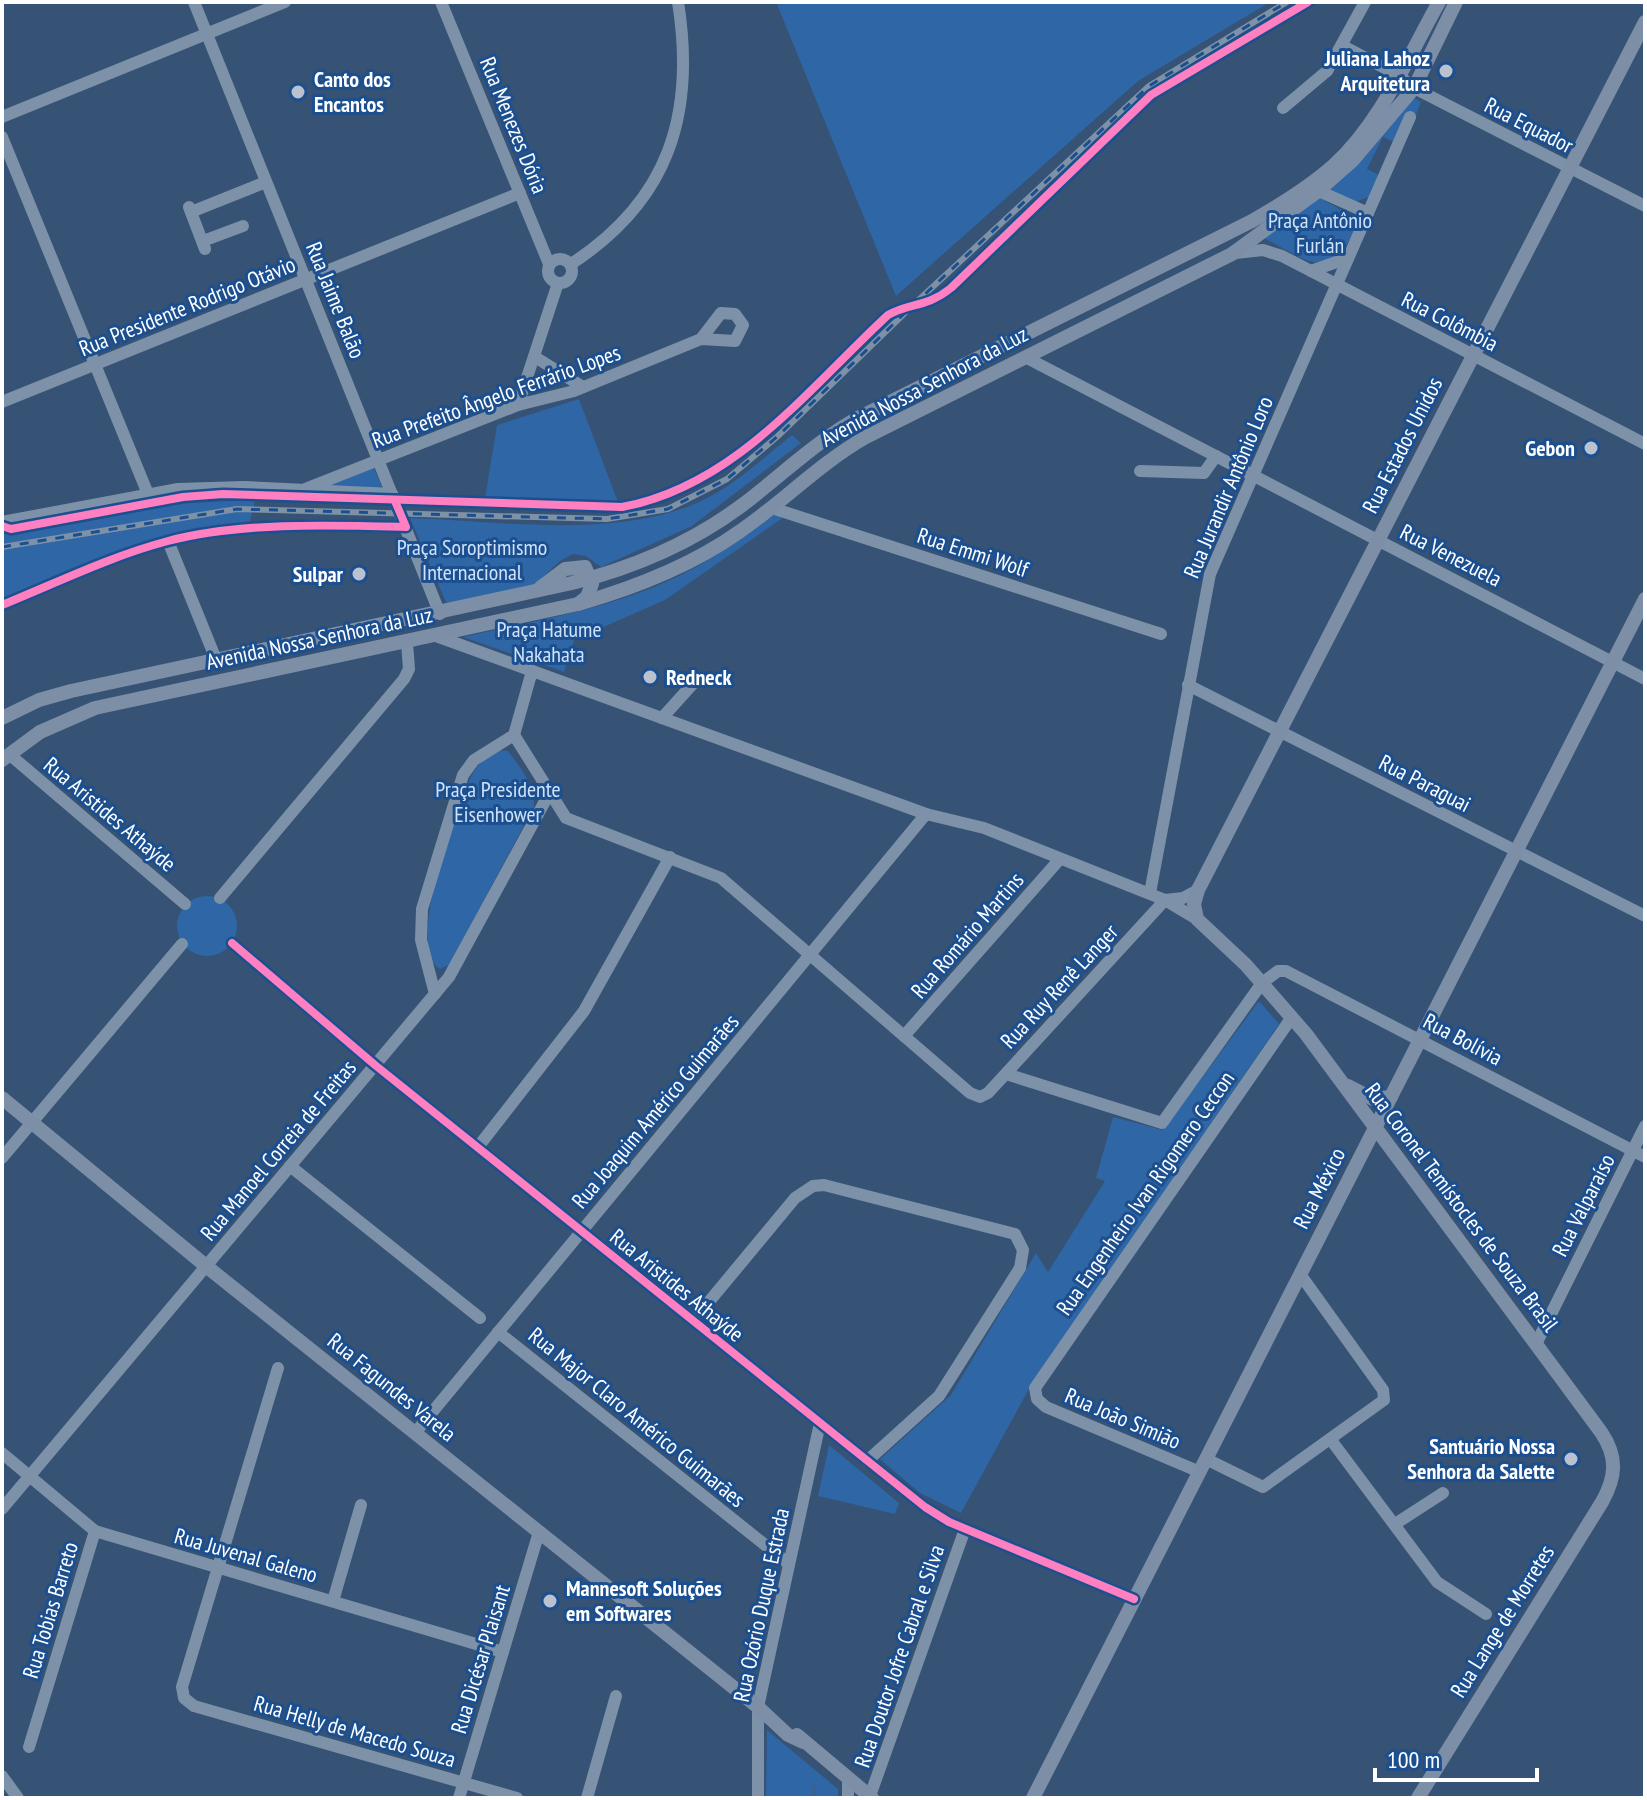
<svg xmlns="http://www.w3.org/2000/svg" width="1647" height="1800" font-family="'PT Sans Narrow',sans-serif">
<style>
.green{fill:#2f66a5}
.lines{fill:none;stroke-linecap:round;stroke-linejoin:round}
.stream{stroke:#3b618d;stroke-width:3}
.minor{stroke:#7d92a8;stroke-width:12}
.major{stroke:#7d8ea7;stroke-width:14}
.rail-casing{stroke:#7e92a7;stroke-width:6}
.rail{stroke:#1b4f8f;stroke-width:3;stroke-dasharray:9;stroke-linecap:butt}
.cycleway-casing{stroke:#1b4f8f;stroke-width:13}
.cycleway{stroke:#ff80c0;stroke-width:8}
.poi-dot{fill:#b9c2ce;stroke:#1b4f8f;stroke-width:3}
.labels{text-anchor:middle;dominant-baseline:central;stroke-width:6;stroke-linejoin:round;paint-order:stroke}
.poi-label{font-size:22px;font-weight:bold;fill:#fff;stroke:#1b4f8f;text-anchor:end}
.street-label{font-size:22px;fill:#fff;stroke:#1b4f8f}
.park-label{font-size:22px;fill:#cfe3fa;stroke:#1b4f8f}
</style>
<rect width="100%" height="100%" fill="#365274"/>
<g class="green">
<polygon points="776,2 1270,2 1138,81 896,296"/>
<polygon points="1413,97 1421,102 1416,115 1408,112 1394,142 1383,137 1367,169 1379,175 1369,197 1355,202 1327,189"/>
<path d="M1316,196L1356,218L1358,224C1331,285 1308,261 1262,237Z"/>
<polygon points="579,399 618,502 485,498 497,425"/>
<path d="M792,435L801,443L692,526L601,567L586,556L573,554L560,561L534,585L448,607L410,518C500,521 621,540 703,500C736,484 763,458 792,435Z"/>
<polygon points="373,466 383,489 322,486"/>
<polygon points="255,500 250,522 169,534 2,598 2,531 137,505"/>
<path d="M774,514L784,517L665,600L574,640L564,672L463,637C542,619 625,607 698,566C724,551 749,532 774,514Z"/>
<path d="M495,750L508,751C521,769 535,784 534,807L449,965L440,969C404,950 457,802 473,773C479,763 486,757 495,750Z"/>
<circle cx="207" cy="926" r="30"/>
<polygon points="1259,1001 1279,1024 1030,1387 961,1513 920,1493 880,1459 951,1395 1036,1253 1048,1272 1105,1181 1096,1178 1113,1117 1163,1130"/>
<polygon points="829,1445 899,1503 895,1514 818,1496"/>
<polygon points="767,1730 838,1789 838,1798 766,1798"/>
</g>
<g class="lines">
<polyline class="stream" points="814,1798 814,1787"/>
<g class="minor">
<polyline points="194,2 440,614"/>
<polyline points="441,2 549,264"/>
<polyline points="1343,46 1398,75 1414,88 1645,206"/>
<polyline points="1283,108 1327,71 1365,2"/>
<polyline points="2,117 285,2"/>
<polyline points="2,137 148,494"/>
<polyline points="1312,188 1368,213"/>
<polyline points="189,207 205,249"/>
<polyline points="191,212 266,182"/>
<polyline points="203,241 243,226"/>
<polyline points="1235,253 1263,250 1282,256 1645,444"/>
<circle cx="560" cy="271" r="12"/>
<path d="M571,264C668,201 696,116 678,2"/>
<polyline points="1311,271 1348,258"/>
<polyline points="535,357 583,387"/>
<polyline points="1025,357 1645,679"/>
<polyline points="2,402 520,193"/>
<polyline points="518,405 558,283"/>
<polyline points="1140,471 1204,473 1216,456"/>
<polyline points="305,489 518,405 574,391 701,339 735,341 743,325 735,314 721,313 701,339"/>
<polyline points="772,508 1161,634"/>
<polyline points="2,522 178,489 243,487 392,494"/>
<polyline points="168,541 217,662"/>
<path d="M2,605C56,583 111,556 168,541C239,522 331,525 406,527"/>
<polyline points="436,636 926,814 984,828 1165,900 1197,919"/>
<polyline points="1188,685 1645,916"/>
<polyline points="662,718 699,677"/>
<polyline points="514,735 566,818 721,878 970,1093 980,1097 988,1093 1165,900"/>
<polyline points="9,754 185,904"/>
<polyline points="1150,893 1210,574 1410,117"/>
<polyline points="220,898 404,679 409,669 407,643"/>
<polyline points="1165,900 1183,898 1198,890"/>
<polyline points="232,943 375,1065 925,1507 949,1522 1134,1599"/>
<polyline points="435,994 421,940 422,909 463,775 474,760 514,735 532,671"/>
<polyline points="904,1036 1059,860"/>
<polyline points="1006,1074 1162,1123 1262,983 1278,971 1286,971 1645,1157"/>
<polyline points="478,1147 584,1011 670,857"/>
<polyline points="2,1158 182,944"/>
<polyline points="290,1166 480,1318"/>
<polyline points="693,1321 795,1198 813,1186 824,1185 1015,1234 1023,1250 1020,1268 939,1396 867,1461"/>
<polyline points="498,1332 789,1564"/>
<polyline points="1536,1344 1645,1126"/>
<polyline points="278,1368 182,1687 184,1698 194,1706 517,1798"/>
<polyline points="415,1433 926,814"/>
<polyline points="1331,1440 1437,1582 1486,1614"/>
<polyline points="2,1453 95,1531 503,1652"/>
<polyline points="1206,1459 1263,1487 1384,1400 1383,1390 1300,1274"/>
<polyline points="1200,1472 1046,1407 1037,1399 1035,1388 1292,1017"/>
<polyline points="2,1509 449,977 550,792"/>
<polyline points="1395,1524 1443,1493"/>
<polyline points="333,1601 361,1505"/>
<polyline points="29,1747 95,1531"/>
<polyline points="2,1776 18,1798"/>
<polyline points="848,1778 848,1798"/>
<polyline points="870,1796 965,1529"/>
<polyline points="459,1798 539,1532"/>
<polyline points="587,1798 616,1696"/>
<polyline points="758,1798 758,1707 820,1423"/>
</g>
<g class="major">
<polyline points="541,587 565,569 585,567 592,584 587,597 578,604"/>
<path d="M2,718L39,700L71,691L572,583C632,568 691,543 741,506C781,476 816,441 860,417L1252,221C1280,205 1308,188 1333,166C1380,124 1408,57 1439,2"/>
<path d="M2,760L40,732L95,708L578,604C634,588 691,566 739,532C783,502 820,463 866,437L1232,254L1318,191L1353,160L1414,88L1456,2"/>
<polyline points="1348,1086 1373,1099 1391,1097"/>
<polyline points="2,1098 206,1266 758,1707 788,1735 803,1742"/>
<polyline points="797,1735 872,1798"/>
<polyline points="1033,1798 1645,599"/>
<path d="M1418,1798L1602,1502C1616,1477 1618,1457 1601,1432L1306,1034L1246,965L1197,919L1194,904L1198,890L1645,22"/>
</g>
<g class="rail-casing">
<polyline id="rail" points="2,547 237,509 607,519 668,509 727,479 778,436 910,308 1149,86 1287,2"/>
</g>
<use href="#rail" class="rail"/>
<g class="cycleway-casing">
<g id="cycleway">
<path d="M2,526L11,529L183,497L223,494L622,507C735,486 808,389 888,315C911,302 926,308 951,288L1151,95L1308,2"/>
<path d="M2,605C56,583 111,556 168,541C239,522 331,525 406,527L395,501"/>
<polyline points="232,943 375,1065 925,1507 949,1522 1134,1599"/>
</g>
</g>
<use href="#cycleway" class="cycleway"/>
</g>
<g class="poi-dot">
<circle cx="1446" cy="71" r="8"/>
<circle cx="298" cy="92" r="8"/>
<circle cx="1591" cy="448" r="8"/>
<circle cx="359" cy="574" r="8"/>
<circle cx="650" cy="677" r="8"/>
<circle cx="1571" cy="1459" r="8"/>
<circle cx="550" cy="1601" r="8"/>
</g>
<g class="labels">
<g class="poi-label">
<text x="1430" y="58">Juliana Lahoz<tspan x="1430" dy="25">Arquitetura</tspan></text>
<text x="314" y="79" text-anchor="start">Canto dos<tspan x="314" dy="25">Encantos</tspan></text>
<text x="1575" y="448">Gebon</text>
<text x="343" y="574">Sulpar</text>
<text x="666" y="677" text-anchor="start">Redneck</text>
<text x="1555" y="1446">Santuário Nossa<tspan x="1555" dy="25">Senhora da Salette</tspan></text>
<text x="566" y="1588" text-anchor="start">Mannesoft Soluções<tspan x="566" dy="25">em Softwares</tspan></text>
</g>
<g class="street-label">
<text transform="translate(514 125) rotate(68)">Rua Menezes Dória</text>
<text transform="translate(1529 125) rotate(27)">Rua Equador</text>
<text transform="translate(336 300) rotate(68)">Rua Jaime Balão</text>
<text transform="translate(187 306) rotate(-22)">Rua Presidente Rodrigo Otávio</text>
<text transform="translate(1450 321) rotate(27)">Rua Colômbia</text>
<text transform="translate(924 386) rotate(-28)">Avenida Nossa Senhora da Luz</text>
<text transform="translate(496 396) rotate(-20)">Rua Prefeito Ângelo Ferrário Lopes</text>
<text transform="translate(1402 445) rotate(-63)">Rua Estados Unidos</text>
<text transform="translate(1228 487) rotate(-67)">Rua Jurandir Antônio Loro</text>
<text transform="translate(973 552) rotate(18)">Rua Emmi Wolf</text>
<text transform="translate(1451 555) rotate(27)">Rua Venezuela</text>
<text transform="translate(319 638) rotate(-12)">Avenida Nossa Senhora da Luz</text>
<text transform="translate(1425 783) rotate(27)">Rua Paraguai</text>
<text transform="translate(110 814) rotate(40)">Rua Aristides Athaýde</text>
<text transform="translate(967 935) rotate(-49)">Rua Romário Martins</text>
<text transform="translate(1059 986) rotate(-47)">Rua Ruy Renê Langer</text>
<text transform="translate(1463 1039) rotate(28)">Rua Bolívia</text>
<text transform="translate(655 1111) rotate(-50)">Rua Joaquim Américo Guimarães</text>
<text transform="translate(278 1150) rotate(-50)">Rua Manoel Correia de Freitas</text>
<text transform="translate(1319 1188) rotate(-63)">Rua México</text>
<text transform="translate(1145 1193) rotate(-55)">Rua Engenheiro Ivan Rigomero Ceccon</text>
<text transform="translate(1583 1205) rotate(-63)">Rua Valparaíso</text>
<text transform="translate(1462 1207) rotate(53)">Rua Coronel Temístocles de Souza Brasil</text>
<text transform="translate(677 1285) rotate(39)">Rua Aristides Athaýde</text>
<text transform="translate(392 1387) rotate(39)">Rua Fagundes Varela</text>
<text transform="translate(637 1417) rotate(39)">Rua Major Claro Américo Guimarães</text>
<text transform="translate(1123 1418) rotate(23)">Rua João Simião</text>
<text transform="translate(246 1555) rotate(16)">Rua Juvenal Galeno</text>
<text transform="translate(761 1605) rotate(-78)">Rua Ozório Duque Estrada</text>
<text transform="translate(50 1610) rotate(-73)">Rua Tobias Barreto</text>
<text transform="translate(1502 1621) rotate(-58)">Rua Lange de Morretes</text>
<text transform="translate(899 1656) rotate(-71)">Rua Doutor Jofre Cabral e Silva</text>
<text transform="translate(480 1659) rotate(-73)">Rua Dicésar Plaisant</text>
<text transform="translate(355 1731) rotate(16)">Rua Helly de Macedo Souza</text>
</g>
<g class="park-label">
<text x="1320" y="220">Praça Antônio<tspan x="1320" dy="25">Furlán</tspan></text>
<text x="472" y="547">Praça Soroptimismo<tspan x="472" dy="25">Internacional</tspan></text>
<text x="549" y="629">Praça Hatume<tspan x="549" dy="25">Nakahata</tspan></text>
<text x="498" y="789">Praça Presidente<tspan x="498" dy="25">Eisenhower</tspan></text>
</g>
</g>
<rect width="1647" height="1800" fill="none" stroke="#ffffff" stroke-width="8"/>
<path d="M1375 1768v12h162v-12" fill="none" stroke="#ffffff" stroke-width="4"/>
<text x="1387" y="1768" font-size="24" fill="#ffffff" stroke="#1b4f8f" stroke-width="6" paint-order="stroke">100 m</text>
</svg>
